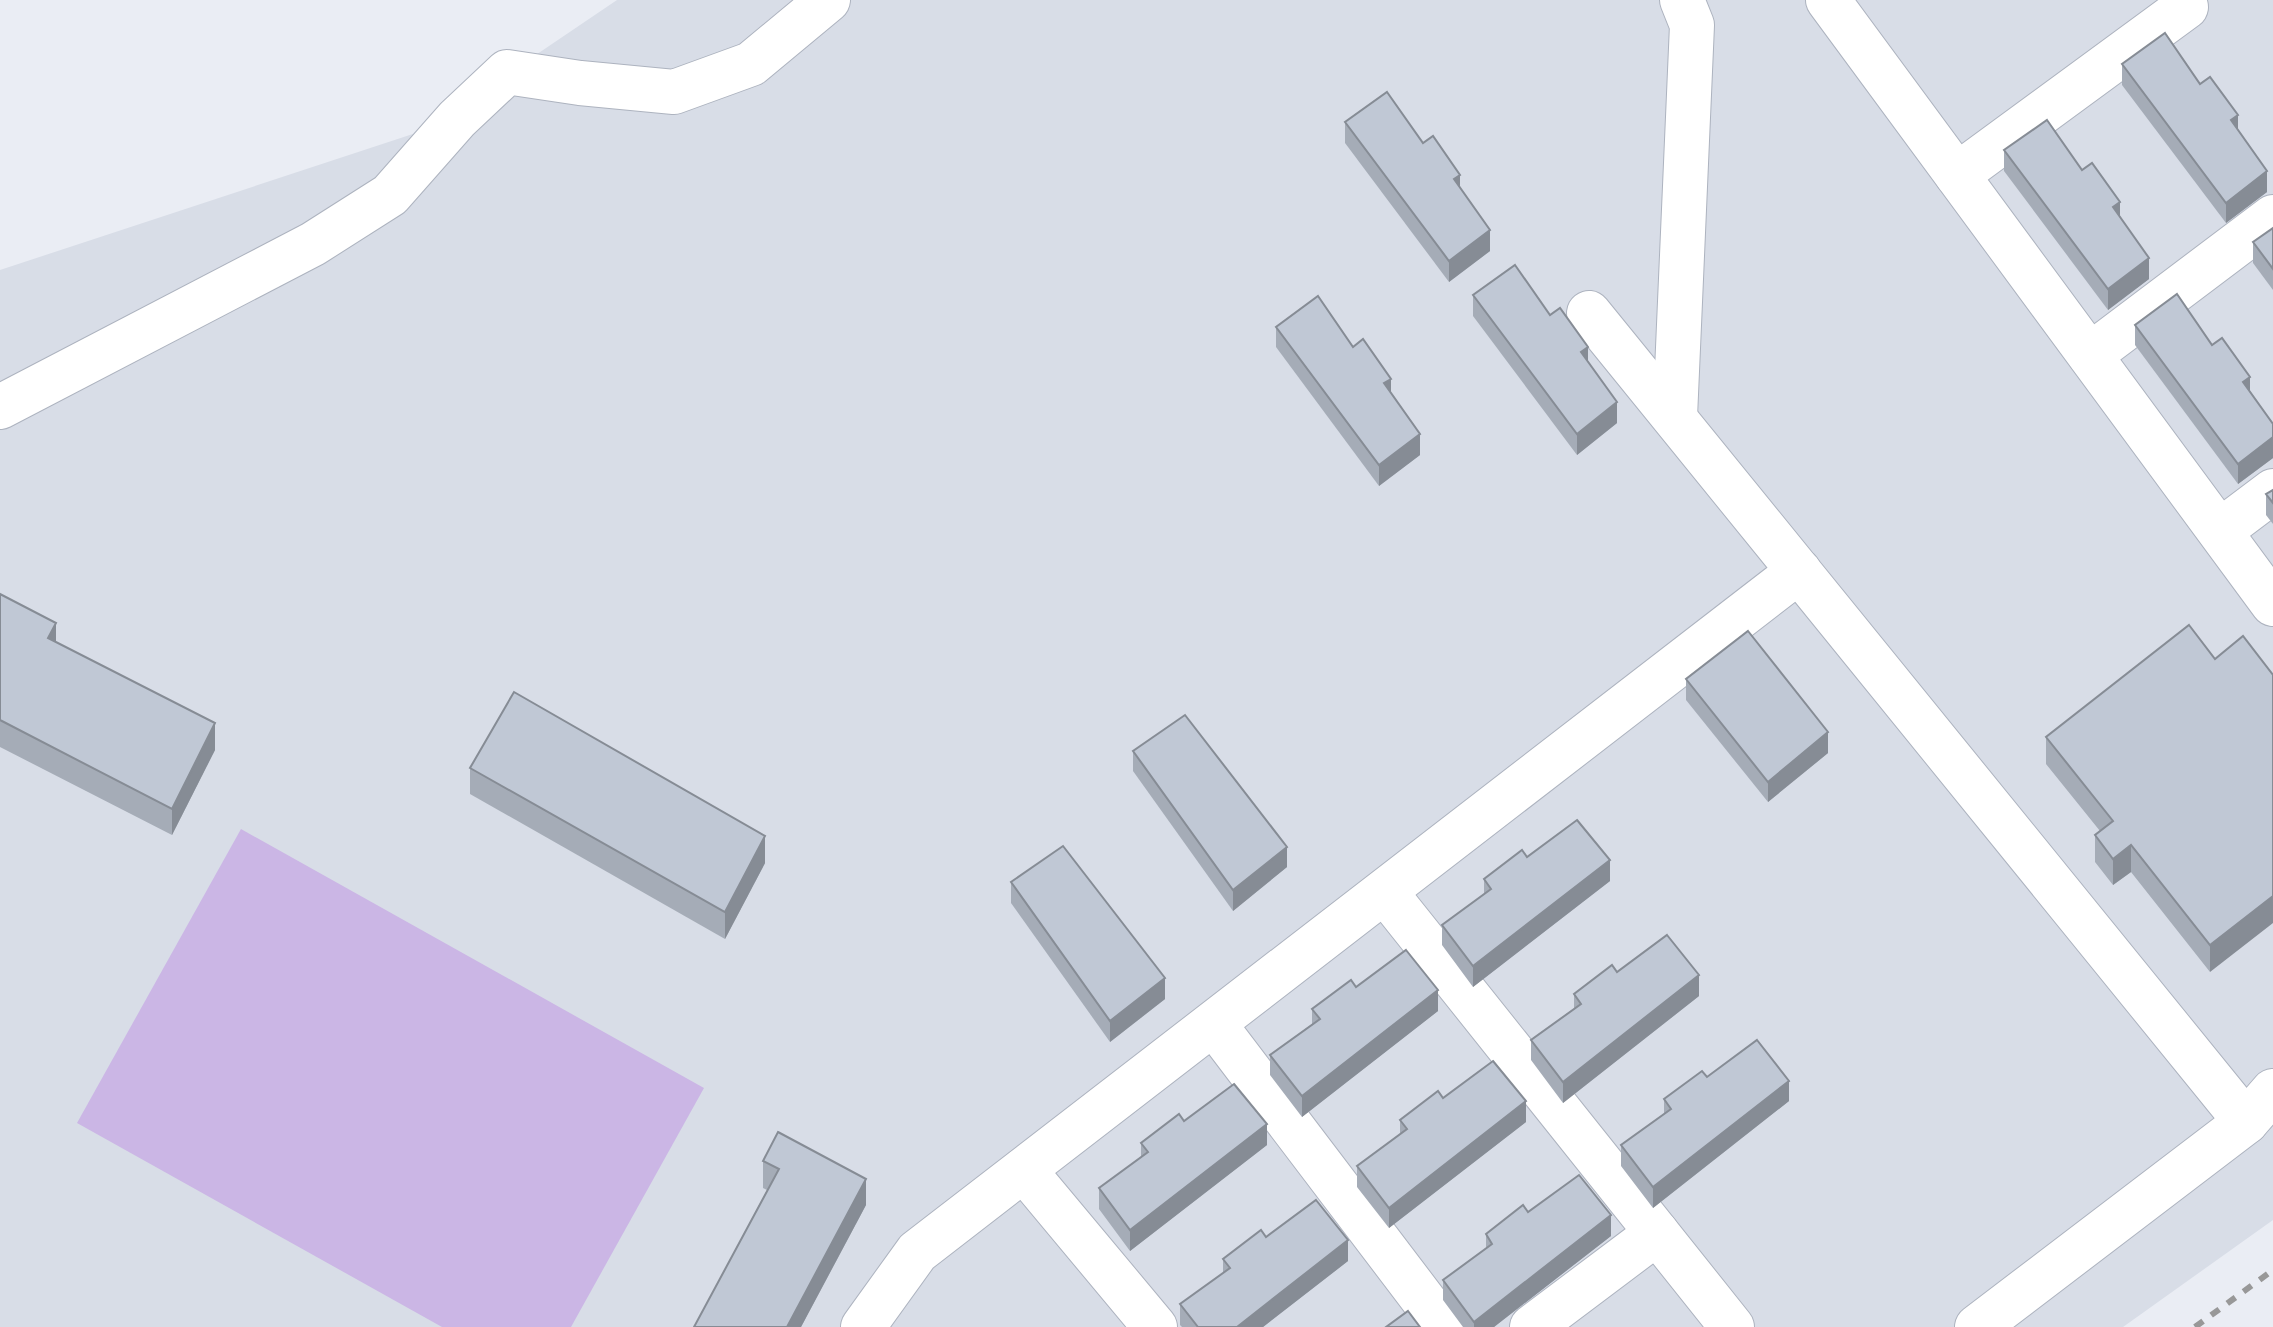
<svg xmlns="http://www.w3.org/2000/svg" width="2273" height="1327" font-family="'Archivo Narrow',sans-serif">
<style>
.residential{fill:#d8dde7}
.green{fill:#cbb6e5}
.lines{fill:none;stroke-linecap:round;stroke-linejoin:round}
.minor-casing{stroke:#adb3bf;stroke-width:46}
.minor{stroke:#fff;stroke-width:44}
.rail{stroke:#989898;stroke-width:6;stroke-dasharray:10 10;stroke-linecap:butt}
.wall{fill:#a5acb7}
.shaded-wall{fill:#868c95}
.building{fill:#c0c8d5;stroke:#868c95;stroke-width:2}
</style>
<rect width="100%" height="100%" fill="#eaedf4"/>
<polygon class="residential" points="617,0 2273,0 2273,1220 2123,1327 0,1327 0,270 425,130"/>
<polygon class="green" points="241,829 704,1088 571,1327 442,1327 77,1123"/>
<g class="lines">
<g class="minor-casing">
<g id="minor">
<polyline points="1828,0 2273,604"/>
<polyline points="1957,175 2186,7"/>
<polyline points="1589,313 2246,1122"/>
<polyline points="2090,355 2273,217"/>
<polyline points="0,407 313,244 390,195 457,119 507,72 580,83 674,92 751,64 828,0"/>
<polyline points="1675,417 1692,25 1682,0"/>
<polyline points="2220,531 2273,491"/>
<polyline points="1385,892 1732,1327"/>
<polyline points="1214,1024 1444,1327"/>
<polyline points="1024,1170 1155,1327"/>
<polyline points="863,1327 917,1252 1799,571"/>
<polyline points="1532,1327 1657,1233"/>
<polyline points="1977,1327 2246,1122 2273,1091"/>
</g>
</g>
<use href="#minor" class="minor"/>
<polyline class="rail" points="2195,1327 2273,1270"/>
</g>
<g class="wall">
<polygon points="2122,64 2200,84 2238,130 2267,192 2226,223 2122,85"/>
<polygon points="1345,122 1423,143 1460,189 1490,251 1449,282 1345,143"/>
<polygon points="2004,150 2082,170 2120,216 2149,279 2108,310 2004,171"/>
<polygon points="2273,228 2273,290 2253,263 2253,242"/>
<polygon points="1473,295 1550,315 1588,361 1617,423 1577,455 1473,316"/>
<polygon points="2135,325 2212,345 2250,391 2273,424 2273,458 2238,484 2135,345"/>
<polygon points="1276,327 1353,347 1391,393 1420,455 1379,486 1276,347"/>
<polygon points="2273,490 2273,524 2266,515 2266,494"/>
<polygon points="0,595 56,642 215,750 172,835 0,747"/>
<polygon points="2215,659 2210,972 2131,872 2113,885 2095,862 2095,835 2100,831 2046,764 2046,737"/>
<polygon points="1686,679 1828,753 1768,802 1686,700"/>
<polygon points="1133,751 1287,867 1233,911 1133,771"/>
<polygon points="470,768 765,863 725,939 470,794"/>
<polygon points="1527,857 1610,881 1473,987 1442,945 1442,925 1484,894 1484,879"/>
<polygon points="1011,882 1165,999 1110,1042 1011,903"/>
<polygon points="1617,972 1699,996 1563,1103 1531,1060 1531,1040 1574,1009 1574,994"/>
<polygon points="1356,987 1438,1011 1302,1117 1270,1075 1270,1055 1312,1024 1312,1009"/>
<polygon points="1707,1077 1789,1101 1653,1208 1621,1166 1621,1145 1664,1114 1664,1099"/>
<polygon points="1443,1098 1526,1122 1389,1228 1357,1187 1357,1166 1400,1135 1400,1120"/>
<polygon points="1184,1121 1267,1145 1130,1251 1099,1209 1099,1188 1141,1158 1141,1143"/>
<polygon points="763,1161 866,1205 801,1327 694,1327 767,1190 763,1188"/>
<polygon points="1528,1212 1611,1236 1494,1327 1463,1327 1443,1300 1443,1280 1486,1249 1486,1234"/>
<polygon points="1266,1237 1348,1261 1263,1327 1182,1327 1180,1325 1180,1304 1223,1273 1223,1259"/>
</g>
<g class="shaded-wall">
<polygon points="2238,115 2238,136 2231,120"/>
<polygon points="2267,171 2267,192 2226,223 2226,203"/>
<polygon points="1460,175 1460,195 1454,179"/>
<polygon points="2120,202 2120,223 2113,207"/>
<polygon points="1490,230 1490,251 1449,282 1449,261"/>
<polygon points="2149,258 2149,279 2108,310 2108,289"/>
<polygon points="1588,347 1588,368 1581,352"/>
<polygon points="2250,377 2250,397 2243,382"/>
<polygon points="1391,379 1391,399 1384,383"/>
<polygon points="1617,402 1617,423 1577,455 1577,434"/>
<polygon points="1420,434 1420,455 1379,486 1379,465"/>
<polygon points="2273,437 2273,458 2238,484 2238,464"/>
<polygon points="56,623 56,649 48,638"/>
<polygon points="215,723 215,750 172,835 172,809"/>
<polygon points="1828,732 1828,753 1768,802 1768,782"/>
<polygon points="765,836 765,863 725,939 725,912"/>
<polygon points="2131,845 2131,872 2113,885 2113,859"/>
<polygon points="1287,847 1287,867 1233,911 1233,890"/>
<polygon points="1610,860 1610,881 1473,987 1473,966"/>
<polygon points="2273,896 2273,923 2210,972 2210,945"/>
<polygon points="1699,975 1699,996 1563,1103 1563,1082"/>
<polygon points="1165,978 1165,999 1110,1042 1110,1021"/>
<polygon points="1438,990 1438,1011 1302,1117 1302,1096"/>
<polygon points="1789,1081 1789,1101 1653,1208 1653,1187"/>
<polygon points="1526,1101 1526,1122 1389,1228 1389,1208"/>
<polygon points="1267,1124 1267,1145 1130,1251 1130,1230"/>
<polygon points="866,1179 866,1205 801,1327 787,1327"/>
<polygon points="1611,1215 1611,1236 1494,1327 1474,1327 1474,1322"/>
<polygon points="1348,1240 1348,1261 1263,1327 1237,1327"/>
</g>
<g class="building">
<polygon points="2165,33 2200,84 2210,77 2238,115 2231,120 2267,171 2226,203 2122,64"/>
<polygon points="1387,92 1423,143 1433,136 1460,175 1454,179 1490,230 1449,261 1345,122"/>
<polygon points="2047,120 2082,170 2092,163 2120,202 2113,207 2149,258 2108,289 2004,150"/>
<polygon points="2273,228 2273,269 2253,242"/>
<polygon points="1515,265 1550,315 1560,308 1588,347 1581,352 1617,402 1577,434 1473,295"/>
<polygon points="2177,294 2212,345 2222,338 2250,377 2243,382 2273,424 2273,437 2238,464 2135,325"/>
<polygon points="1318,296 1353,347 1363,339 1391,379 1384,383 1420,434 1379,465 1276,327"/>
<polygon points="2273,490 2273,503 2266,494"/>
<polygon points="0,594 56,623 48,638 215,723 172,809 0,720"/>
<polygon points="2189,625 2215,659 2243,636 2273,675 2273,896 2210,945 2131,845 2113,859 2095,835 2113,821 2046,737"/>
<polygon points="1748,631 1828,732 1768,782 1686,679"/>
<polygon points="514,692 765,836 725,912 470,768"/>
<polygon points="1185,715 1287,847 1233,890 1133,751"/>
<polygon points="1577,820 1610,860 1473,966 1442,925 1491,889 1484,879 1522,850 1527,857"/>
<polygon points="1063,846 1165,978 1110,1021 1011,882"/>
<polygon points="1667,935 1699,975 1563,1082 1531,1040 1581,1004 1574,994 1612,965 1617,972"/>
<polygon points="1406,950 1438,990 1302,1096 1270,1055 1320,1019 1312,1009 1351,980 1356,987"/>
<polygon points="1757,1040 1789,1081 1653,1187 1621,1145 1671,1109 1664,1099 1702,1071 1707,1077"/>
<polygon points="1493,1061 1526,1101 1389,1208 1357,1166 1407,1129 1400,1120 1438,1091 1443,1098"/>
<polygon points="1234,1084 1267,1124 1130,1230 1099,1188 1148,1152 1141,1143 1179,1114 1184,1121"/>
<polygon points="778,1132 866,1179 787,1327 694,1327 779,1169 763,1161"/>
<polygon points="1579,1175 1611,1215 1474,1322 1443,1280 1492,1244 1486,1234 1523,1205 1528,1212"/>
<polygon points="1316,1200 1348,1240 1237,1327 1198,1327 1180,1304 1230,1268 1223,1259 1261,1230 1266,1237"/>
<polygon points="1408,1311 1420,1327 1386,1327"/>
</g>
</svg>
